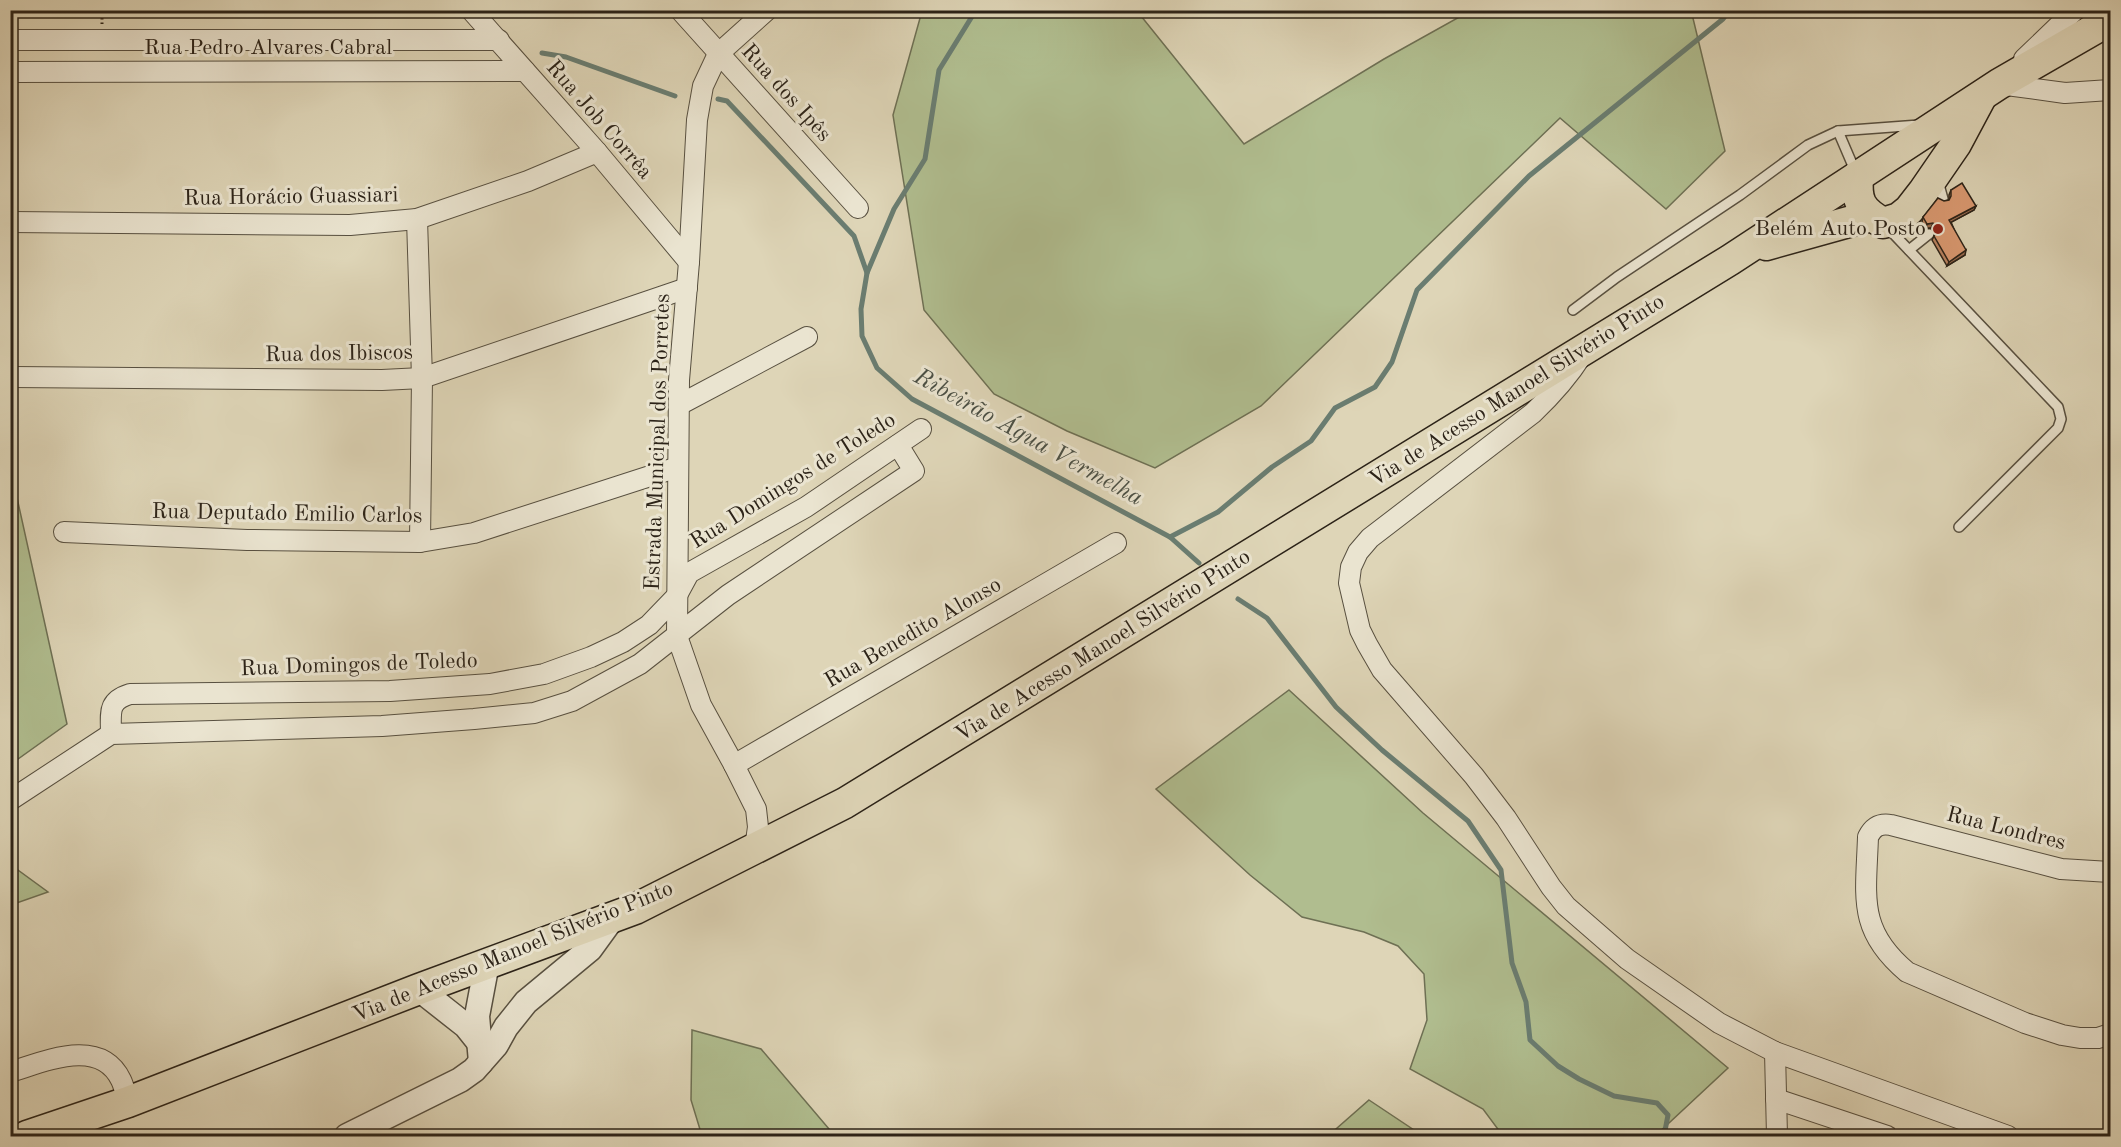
<svg xmlns="http://www.w3.org/2000/svg" width="2121" height="1147" font-family="'Old Standard TT',serif">
<style>
.green{fill:#b0bd8f;stroke:#6e7054;stroke-width:1.5}
.lines{fill:none;stroke-linecap:round;stroke-linejoin:round}
.stream{stroke:#6a7d71;stroke-width:5}
.service-casing{stroke:#585040;stroke-width:12}
.minor-casing{stroke:#585040;stroke-width:22}
.tertiary-casing{stroke:#585040;stroke-width:27}
.primary-casing{stroke:#2c2318;stroke-width:33}
.path{stroke:#2c2318;stroke-width:3;stroke-dasharray:1.5 3;stroke-linecap:butt}
.service{stroke:#eae4d0;stroke-width:9}
.minor{stroke:#eae4d0;stroke-width:20}
.tertiary{stroke:#eae4d0;stroke-width:24}
.primary{stroke:#ded5b7;stroke-width:30}
.wall{fill:#bb8461;stroke:#2c2318;stroke-width:1.5}
.shaded-wall{fill:#996b4f;stroke:#2c2318;stroke-width:1.5}
.building{fill:#da9971;stroke:#2c2318;stroke-width:1.5}
.poi-dot{fill:#8f2418;stroke:#eae4d0;stroke-width:2}
.labels{text-anchor:middle;dominant-baseline:central;stroke-width:6;stroke-linejoin:round;paint-order:stroke}
.street-label{font-size:22px;fill:#2c2318;stroke:#eae4d0}
.poi-label{font-size:22px;fill:#2c2318;stroke:#eae4d0;text-anchor:end}
.water-label{font-size:24px;font-style:italic;fill:#4b5045;stroke:#eae4d0}
</style>
<rect width="100%" height="100%" fill="#ded5b7"/>
<filter id="stains"><feTurbulence type="fractalNoise" baseFrequency=".00333" numOctaves="4"/><feColorMatrix values="0 0 0 0 .2 0 0 0 0 .09 0 0 0 0 .02 0 0 0 .5 -.17"/></filter>
<radialGradient id="worn" r=".72"><stop offset=".6" stop-color="#630" stop-opacity="0"/><stop offset="1" stop-color="#630" stop-opacity=".3"/></radialGradient>
<g class="green">
<polygon points="1691,10 1725,151 1666,209 1560,118 1261,406 1155,468 1067,431 994,394 924,310 893,115 922,11 1137,11 1244,144 1384,59 1470,11"/>
<polygon points="10,466 67,724 11,764 10,764"/>
<polygon points="1289,690 1423,813 1728,1068 1655,1136 1503,1136 1483,1109 1410,1069 1427,1020 1424,974 1398,946 1364,932 1302,917 1250,875 1156,789"/>
<polygon points="10,865 11,865 48,892 11,905"/>
<polygon points="692,1030 761,1049 835,1136 702,1136 691,1100"/>
<polygon points="1369,1100 1423,1136 1328,1136"/>
</g>
<g class="lines">
<g class="stream">
<polyline points="542,53 566,57 675,96"/>
<polyline points="718,99 727,101 854,236 867,273 861,309 862,336 877,368 912,399 1170,537 1199,563"/>
<polyline points="867,273 894,209 925,159 939,70 976,10"/>
<polyline points="1170,537 1218,512 1272,467 1311,441 1335,408 1375,387 1392,362 1417,290 1529,176 1723,19 1730,10"/>
<polyline points="1238,599 1267,618 1336,707 1382,750 1468,821 1501,870 1512,963 1526,1002 1530,1040 1558,1066 1579,1079 1614,1096 1657,1103 1668,1115 1664,1136"/>
</g>
<g class="service-casing">
<g id="service">
<polyline points="1838,131 1856,173"/>
<polyline points="1938,181 1943,199"/>
<polyline points="1887,227 2058,407 2061,419 2058,428 1959,527"/>
<polyline points="1909,250 1929,234"/>
<polyline points="1573,310 1617,277 1740,195 1808,145 1838,131 1919,125"/>
</g>
</g>
<g class="minor-casing">
<g id="minor">
<polyline points="471,10 597,152 689,262"/>
<polyline points="680,10 858,208"/>
<polyline points="10,40 499,40"/>
<polyline points="2024,59 2075,10"/>
<polyline points="10,72 525,71"/>
<polyline points="1999,84 2065,93 2110,90"/>
<polyline points="417,219 422,378 420,542"/>
<polyline points="10,222 350,225 417,219 528,181 597,152"/>
<path d="M1582,355C1568,377 1552,395 1533,413L1370,538L1358,552L1351,567L1349,583L1360,630L1367,644L1382,670L1474,776L1506,818L1551,887L1566,906L1627,959L1719,1023L1775,1052L2008,1136"/>
<polyline points="12,377 382,380 422,378 687,288"/>
<polyline points="679,405 807,337"/>
<polyline points="64,532 247,540 420,542 474,533 678,467"/>
<path d="M111,734C111,713 107,701 130,694L390,691L490,684L544,674L591,657L623,642L649,625L676,597L689,573L806,507L921,429"/>
<polyline points="734,765 1116,543"/>
<polyline points="12,799 111,734 382,726 474,719 534,713 572,701 640,664 728,595 914,471 898,445"/>
<polyline points="755,848 758,827 756,809 734,765 701,705 677,636 679,380 689,262 697,120 703,86 718,54 767,10"/>
<path d="M2110,872L2061,869L1891,825C1879,823 1873,827 1868,837C1866,897 1857,930 1907,972L2025,1023L2062,1035L2080,1038H2098L2110,1034"/>
<polyline points="1775,1052 1777,1136"/>
<path d="M10,1072C44,1062 100,1036 121,1080C124,1086 126,1095 128,1102"/>
<polyline points="1776,1099 1887,1136"/>
</g>
</g>
<g class="tertiary-casing">
<g id="tertiary">
<polyline points="419,989 466,1026 478,1041"/>
<polyline points="481,1062 477,1016 487,963"/>
<polyline points="347,1136 460,1080 474,1070 496,1045 506,1027 526,1002 590,949 614,916"/>
</g>
</g>
<g class="primary-casing">
<g id="primary">
<path d="M1858,176C1856,201 1860,210 1883,223L1899,218L1909,210L1923,192L1956,144L1980,99"/>
<polyline points="1766,245 1870,216"/>
<polyline points="27,1136 128,1102 419,989 635,909 845,803 1730,260 1999,84 2110,20"/>
</g>
</g>
<polyline class="path" points="102,24 102,10"/>
<use href="#service" class="service"/>
<use href="#minor" class="minor"/>
<use href="#tertiary" class="tertiary"/>
<use href="#primary" class="primary"/>
</g>
<polygon class="wall" points="1951,190 1976,206 1974,210 1951,222 1965,255 1947,266 1932,240 1935,234 1935,230 1931,228 1926,228 1922,222 1923,217 1944,201 1949,200 1949,195"/>
<g class="shaded-wall">
<polygon points="1976,206 1974,210 1948,224 1949,220"/>
<polygon points="1933,223 1931,228 1926,228 1927,224"/>
<polygon points="1966,250 1965,255 1947,266 1949,262"/>
</g>
<polygon class="building" points="1962,183 1976,206 1949,220 1966,250 1949,262 1934,236 1937,231 1936,226 1933,223 1927,224 1923,217 1938,198 1944,201 1949,200 1951,196 1951,190"/>
<circle class="poi-dot" cx="1938" cy="229" r="6"/>
<g class="labels">
<g class="street-label">
<text x="268" y="48">Rua Pedro Alvares Cabral</text>
<text transform="translate(786 93) rotate(48)">Rua dos Ipês</text>
<text transform="translate(599 120) rotate(49)">Rua Job Corrêa</text>
<text transform="translate(291 197) rotate(-1)">Rua Horácio Guassiari</text>
<text transform="translate(339 354) rotate(-1)">Rua dos Ibiscos</text>
<text transform="translate(1517 391) rotate(-32)">Via de Acesso Manoel Silvério Pinto</text>
<text transform="translate(658 442) rotate(-88)">Estrada Municipal dos Porretes</text>
<text transform="translate(793 481) rotate(-32)">Rua Domingos de Toledo</text>
<text transform="translate(287 514) rotate(1)">Rua Deputado Emilio Carlos</text>
<text transform="translate(913 633) rotate(-30)">Rua Benedito Alonso</text>
<text transform="translate(1103 646) rotate(-32)">Via de Acesso Manoel Silvério Pinto</text>
<text transform="translate(359 665) rotate(-2)">Rua Domingos de Toledo</text>
<text transform="translate(2006 829) rotate(14)">Rua Londres</text>
<text transform="translate(513 952) rotate(-22)">Via de Acesso Manoel Silvério Pinto</text>
</g>
<g class="poi-label">
<text x="1926" y="229">Belém Auto Posto</text>
</g>
<g class="water-label">
<text transform="translate(1028 438) rotate(29)">Ribeirão Água Vermelha</text>
</g>
</g>
<rect width="2121" height="1147" fill="none" stroke="#ded5b7" stroke-width="36"/>
<rect x="12" y="12" width="2097" height="1123" fill="none" stroke="#2c2318" stroke-width="3"/>
<rect x="18" y="18" width="2085" height="1111" fill="none" stroke="#2c2318" stroke-width="1.5"/>
<rect width="100%" height="100%" filter="url(#stains)"/>
<rect width="100%" height="100%" fill="url(#worn)"/>
</svg>
